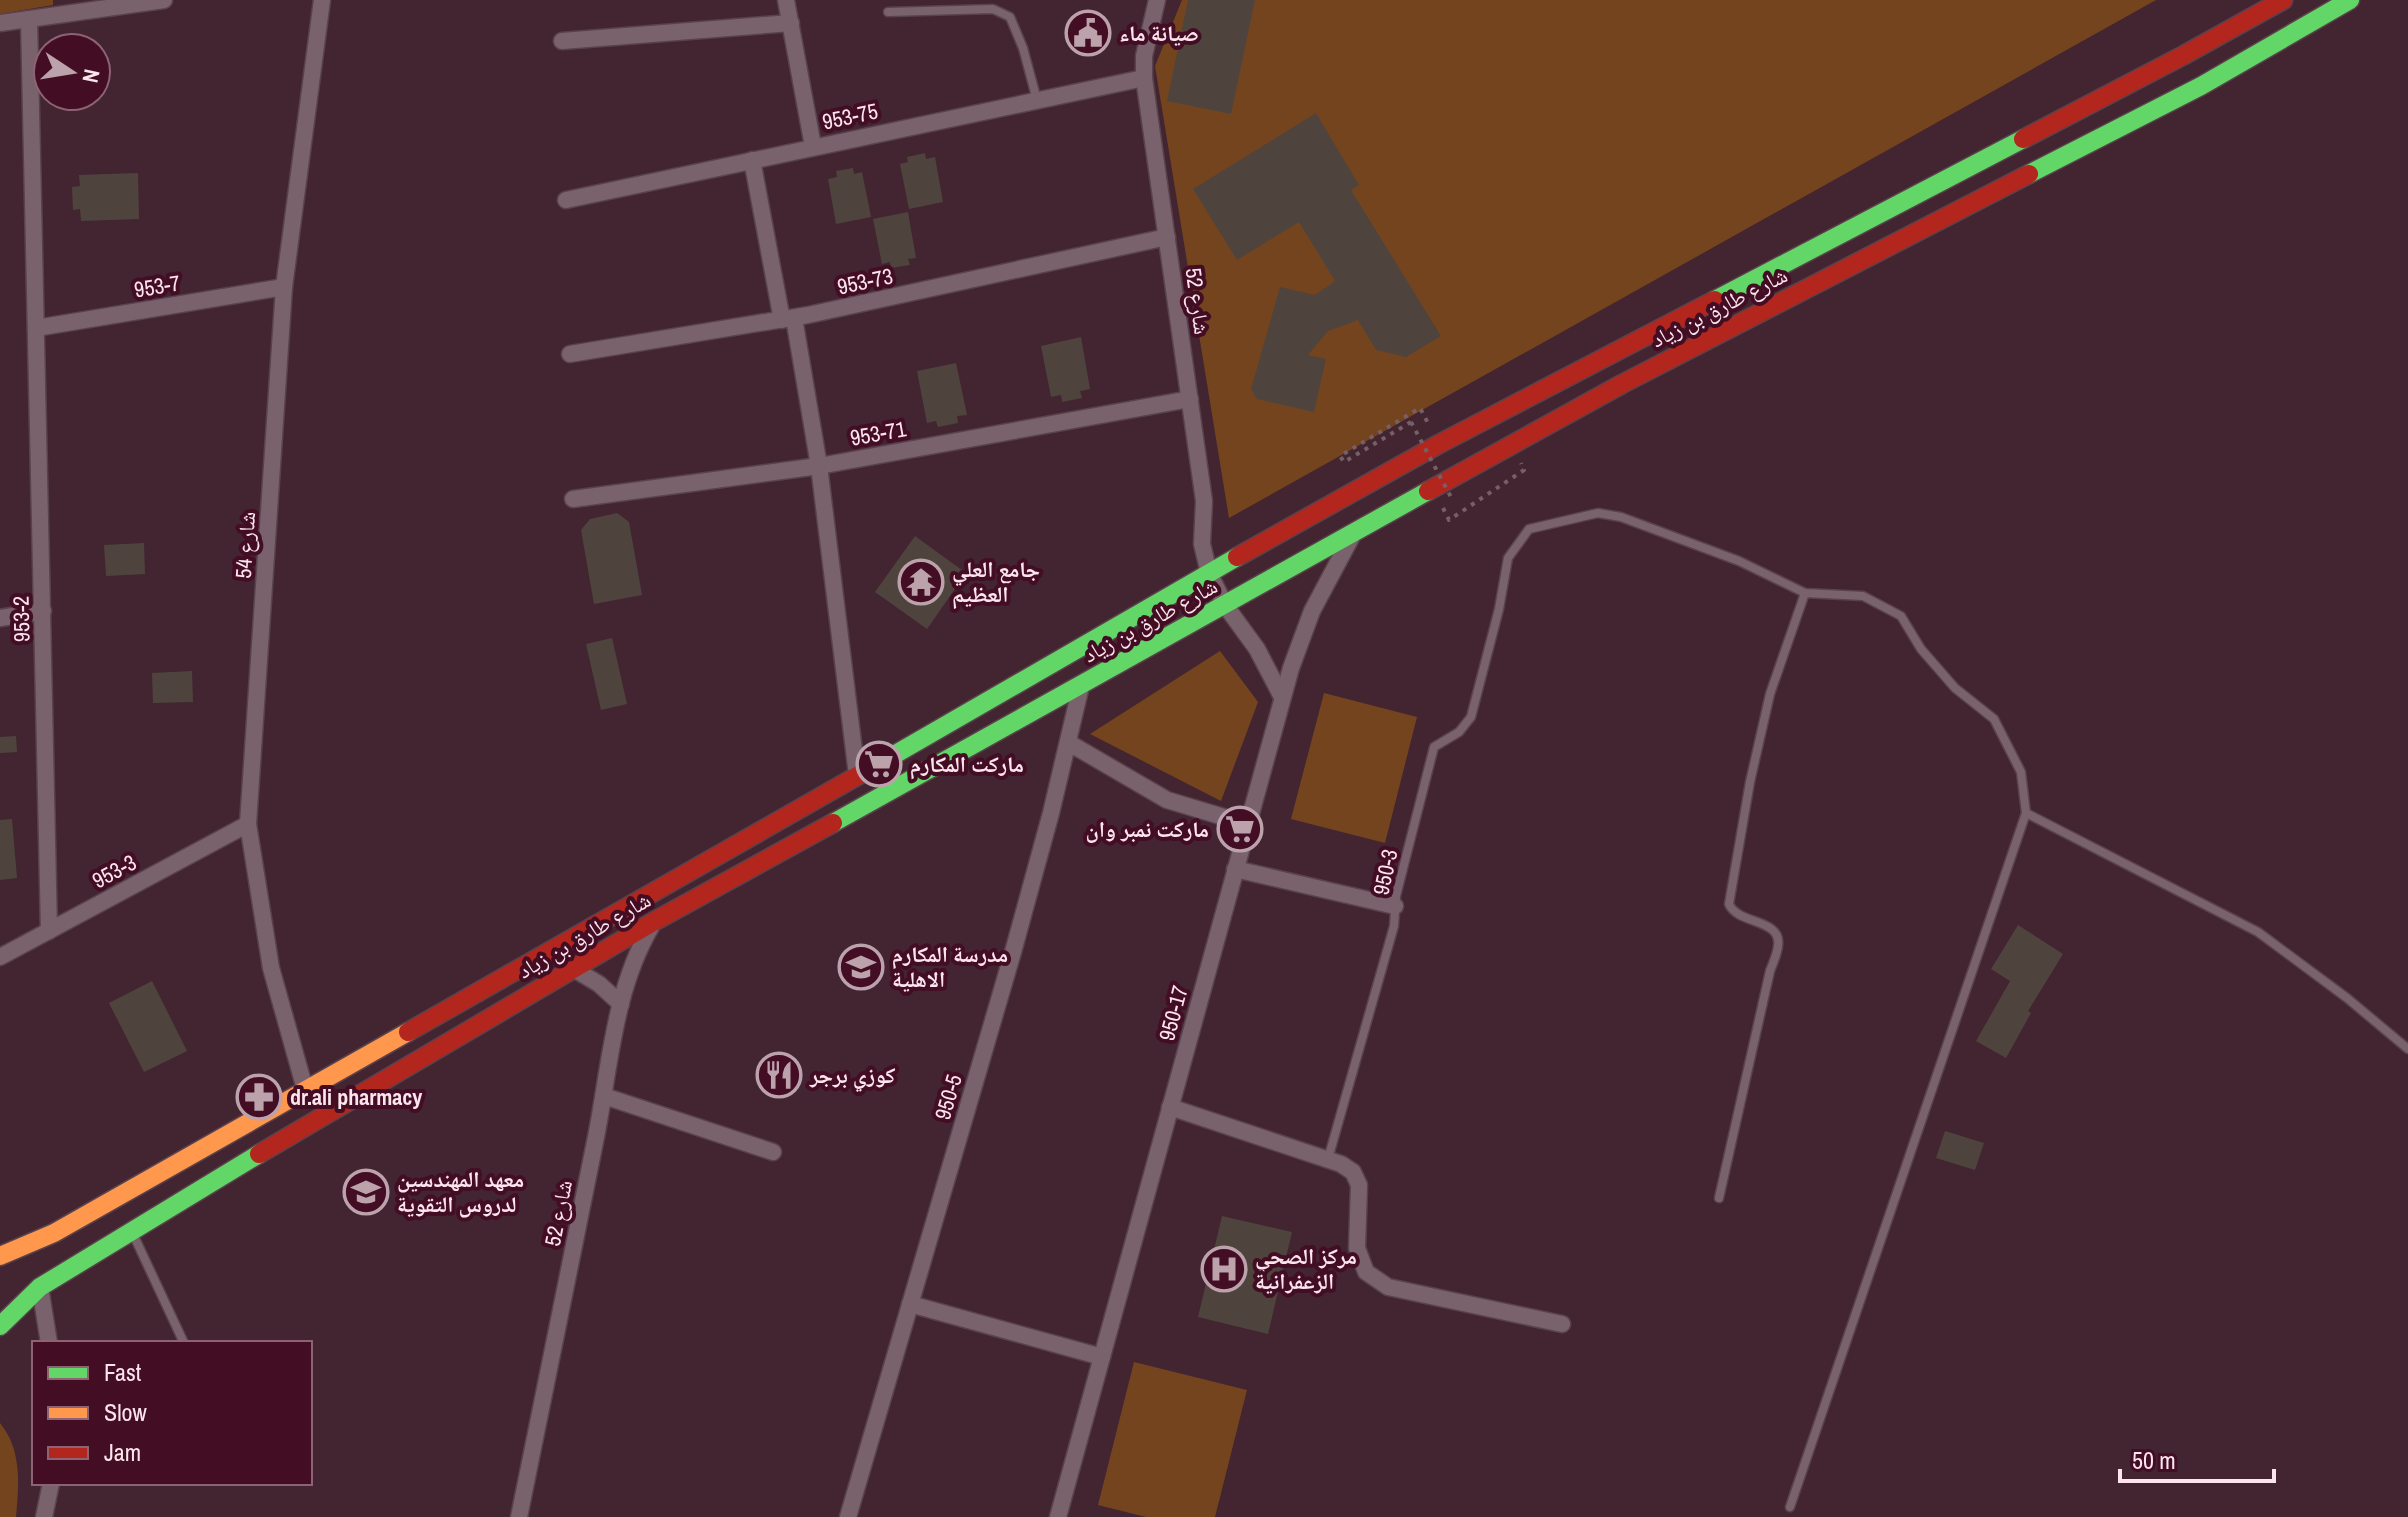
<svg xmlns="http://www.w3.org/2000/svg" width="2408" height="1517" font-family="'Archivo Narrow','Noto Naskh Arabic',sans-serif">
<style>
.green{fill:#74441f}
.building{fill:#4f443d}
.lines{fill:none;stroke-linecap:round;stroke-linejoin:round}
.lane-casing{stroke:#59424b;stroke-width:11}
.street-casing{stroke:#59424b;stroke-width:19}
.fast-casing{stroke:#59424b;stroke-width:21}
.slow-casing{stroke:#59424b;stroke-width:21}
.jam-casing{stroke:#59424b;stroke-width:21}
.path{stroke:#766068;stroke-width:4;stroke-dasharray:4 6;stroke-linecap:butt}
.lane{stroke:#7a626c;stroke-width:8}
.street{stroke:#7a626c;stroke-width:16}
.fast{stroke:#63d668;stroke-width:18}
.slow{stroke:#ff974d;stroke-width:18}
.jam{stroke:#b3261e;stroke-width:18}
.path-bridge{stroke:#766068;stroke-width:4;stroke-dasharray:4 6;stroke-linecap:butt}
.labels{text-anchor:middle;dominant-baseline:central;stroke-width:8;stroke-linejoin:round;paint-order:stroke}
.poi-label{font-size:22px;font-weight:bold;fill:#fce5ec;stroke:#430d24;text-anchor:start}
.street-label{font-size:22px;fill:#fce5ec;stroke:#430d24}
</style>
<rect width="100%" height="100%" fill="#422531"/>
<g class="green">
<polygon points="0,0 53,0 53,5 0,14"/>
<polygon points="1182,0 2156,0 1229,518 1155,66"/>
<polygon points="1220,651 1258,702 1221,801 1090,734"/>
<polygon points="1324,693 1417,717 1385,843 1291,819"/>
<polygon points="1134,1362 1247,1390 1215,1517 1146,1517 1098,1505"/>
<path d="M0,1423C22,1450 19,1484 16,1517H0Z"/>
</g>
<g class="building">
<polygon points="1188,0 1255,0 1231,114 1167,101"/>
<polygon points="1316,113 1359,185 1351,190 1441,336 1406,357 1376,350 1358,320 1328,331 1308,355 1326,359 1314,412 1257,399 1251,389 1280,287 1315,295 1335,281 1299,222 1237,260 1193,189"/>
<polygon points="925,153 926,159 935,157 943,202 909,209 900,164 908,162 907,157"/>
<polygon points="853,168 854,174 862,172 871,217 836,224 828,179 837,177 836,171"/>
<polygon points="138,173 139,219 81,221 80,209 73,210 72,187 80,186 79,175"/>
<polygon points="908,212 916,258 908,259 910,265 891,268 890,262 882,264 873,219"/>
<polygon points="1081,337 1090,389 1080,391 1082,398 1062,402 1061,395 1051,397 1041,346"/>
<polygon points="956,363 967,415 957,416 958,423 938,427 936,421 927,423 917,371"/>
<polygon points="617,513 629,522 642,595 594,604 581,530 590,519"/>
<polygon points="915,536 966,573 927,629 875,592"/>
<polygon points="144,543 145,574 106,576 104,545"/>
<polygon points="612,638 627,704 601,710 586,644"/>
<polygon points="192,671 193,702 153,703 152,673"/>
<polygon points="16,736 17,752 0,753 0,737"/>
<polygon points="12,819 17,878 0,880 0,820"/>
<polygon points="2018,925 2063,954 2028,1011 2031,1013 2006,1058 1976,1041 2010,981 1991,969"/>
<polygon points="152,981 187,1051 144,1072 109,1003"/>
<polygon points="1945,1131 1984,1143 1975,1170 1936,1158"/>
<polygon points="1222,1216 1292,1232 1268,1334 1198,1317"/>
</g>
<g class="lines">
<g class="lane-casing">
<g id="lane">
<polyline points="888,12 993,9 1010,17 1023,48 1037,100"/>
<polyline points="1328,1159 1394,926 1396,896 1434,747 1459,732 1471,717 1499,609 1508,558 1529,529 1598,513 1621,517 1739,561 1805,593 1863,596 1901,616 1921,649 1955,688 1994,719 2021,772 2026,813 2258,932 2347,998 2408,1049"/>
<path d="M1719,1198L1770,971C1773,963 1777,955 1778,946C1782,918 1738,925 1729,904L1750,782L1770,694L1805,593"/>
<polyline points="133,1234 184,1343"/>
<polyline points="1790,1507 2026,813"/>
</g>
</g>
<g class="street-casing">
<g id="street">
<polyline points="786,0 813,146"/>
<polyline points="1157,0 1144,56 1144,78 1204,501 1202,544 1209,573 1225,605 1257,649 1282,697"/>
<polyline points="29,19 49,931"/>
<polyline points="0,23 164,0"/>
<polyline points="562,41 791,23"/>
<polyline points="752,160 782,320"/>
<polyline points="566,200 1144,78"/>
<polyline points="794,318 819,466 857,775"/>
<polyline points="36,328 284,287"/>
<polyline points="570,354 808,315 1167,237"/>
<polyline points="573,499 819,466 1190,399"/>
<polyline points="0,618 43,611"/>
<polyline points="1069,743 1167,800 1247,824"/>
<polyline points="1235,869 1395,906"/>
<polyline points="0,957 248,824"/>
<polyline points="574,969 599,984 621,1004"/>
<polyline points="305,1089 271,968 248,824 284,287 322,0"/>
<polyline points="604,1096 773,1152"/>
<polyline points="1170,1107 1341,1164 1353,1172 1359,1185 1357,1248 1366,1272 1388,1287 1562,1324"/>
<polyline points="40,1287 49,1343"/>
<polyline points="910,1304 1102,1357"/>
<polyline points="44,1517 51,1483"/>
<path d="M519,1517C545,1390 570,1264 596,1137C610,1066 614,990 651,927"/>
<polyline points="848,1517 1013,952 1051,813 1081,686"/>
<polyline points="1058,1517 1291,668 1312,611 1352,536"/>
</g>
</g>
<g class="fast-casing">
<g id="fast">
<polyline points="2029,174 2201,86 2350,0"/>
<polyline points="1715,300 2023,139"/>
<polyline points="880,763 1237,557"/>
<polyline points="833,823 1428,491"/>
<polyline points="0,1326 40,1287 259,1154"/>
</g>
</g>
<g class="slow-casing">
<polyline id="slow" points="0,1256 54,1233 408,1032"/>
</g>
<g class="jam-casing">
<g id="jam">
<polyline points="2023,139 2184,55 2283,0"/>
<polyline points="1428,491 1622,384 2029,174"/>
<polyline points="1237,557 1439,444 1715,300"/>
<polyline points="408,1032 880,763"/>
<polyline points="259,1154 653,922 833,823"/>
</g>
</g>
<g class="path">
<polyline points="1411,422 1344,462 1340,456 1420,408 1429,425"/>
<polyline points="1443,508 1449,520 1524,470 1521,463"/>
</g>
<use href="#lane" class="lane"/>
<use href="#street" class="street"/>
<use href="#fast" class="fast"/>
<use href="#slow" class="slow"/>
<use href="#jam" class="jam"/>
<polyline class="path-bridge" points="1411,422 1452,499"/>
</g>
<defs>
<g id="civic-ring" transform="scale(2.3)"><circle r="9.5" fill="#430d24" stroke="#bba2ab" stroke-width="1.5"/><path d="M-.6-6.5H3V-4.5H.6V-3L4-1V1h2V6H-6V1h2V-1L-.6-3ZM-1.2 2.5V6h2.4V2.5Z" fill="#bba2ab"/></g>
<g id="temple-ring" transform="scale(2.3)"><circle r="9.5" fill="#430d24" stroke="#bba2ab" stroke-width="1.5"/><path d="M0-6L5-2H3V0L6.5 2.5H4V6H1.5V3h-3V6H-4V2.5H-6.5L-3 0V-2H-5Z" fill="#bba2ab"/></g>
<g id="supermarket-ring" transform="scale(2.3)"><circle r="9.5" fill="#430d24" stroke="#bba2ab" stroke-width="1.5"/><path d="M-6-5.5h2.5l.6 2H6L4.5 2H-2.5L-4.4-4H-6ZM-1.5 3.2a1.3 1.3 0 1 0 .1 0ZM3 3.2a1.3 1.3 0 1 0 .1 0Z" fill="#bba2ab"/></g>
<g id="school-ring" transform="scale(2.3)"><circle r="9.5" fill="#430d24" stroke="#bba2ab" stroke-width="1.5"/><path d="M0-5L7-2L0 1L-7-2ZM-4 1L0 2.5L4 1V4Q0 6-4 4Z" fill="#bba2ab"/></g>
<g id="restaurant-ring" transform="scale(2.3)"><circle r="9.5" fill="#430d24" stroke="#bba2ab" stroke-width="1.5"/><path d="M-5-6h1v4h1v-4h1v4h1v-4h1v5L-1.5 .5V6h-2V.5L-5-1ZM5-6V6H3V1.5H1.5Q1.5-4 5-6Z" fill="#bba2ab"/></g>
<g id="pharmacy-ring" transform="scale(2.3)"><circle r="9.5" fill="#430d24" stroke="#bba2ab" stroke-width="1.5"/><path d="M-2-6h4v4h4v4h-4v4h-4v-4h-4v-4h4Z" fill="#bba2ab"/></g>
<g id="hospital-ring" transform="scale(2.3)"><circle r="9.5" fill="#430d24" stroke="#bba2ab" stroke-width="1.5"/><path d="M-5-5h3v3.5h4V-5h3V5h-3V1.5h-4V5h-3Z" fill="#bba2ab"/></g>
</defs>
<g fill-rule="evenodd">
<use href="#civic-ring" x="1088" y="33"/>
<use href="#temple-ring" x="921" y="582"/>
<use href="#supermarket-ring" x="879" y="764"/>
<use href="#supermarket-ring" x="1240" y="829"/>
<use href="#school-ring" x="861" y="967"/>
<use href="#restaurant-ring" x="779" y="1075"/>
<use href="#pharmacy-ring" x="259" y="1097"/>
<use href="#school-ring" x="366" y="1192"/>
<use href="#hospital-ring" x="1224" y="1269"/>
</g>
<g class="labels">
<g class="poi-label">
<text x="1119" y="33">صيانة ماء</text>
<text x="952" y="569">جامع العلي<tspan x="952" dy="25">العظيم</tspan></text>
<text x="910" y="764">ماركت المكارم</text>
<text x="1209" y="829" text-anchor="end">ماركت نمبر وان</text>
<text x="892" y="954">مدرسة المكارم<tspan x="892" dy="25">الاهلية</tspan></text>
<text x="810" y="1075">كوزي برجر</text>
<text x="290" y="1097">dr.ali pharmacy</text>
<text x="397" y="1179">معهد المهندسين<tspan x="397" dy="25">لدروس التقوية</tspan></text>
<text x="1255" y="1256">مركز الصحي<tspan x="1255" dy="25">الزعفرانية</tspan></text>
</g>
<g class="street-label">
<text transform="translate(850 116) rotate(-12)">953-75</text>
<text transform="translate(865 281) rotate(-12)">953-73</text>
<text transform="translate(157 286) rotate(-9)">953-7</text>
<text transform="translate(1198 301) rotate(82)">شارع 52</text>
<text transform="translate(1719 307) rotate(-27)">شارع طارق بن زياد</text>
<text transform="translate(878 433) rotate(-10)">953-71</text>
<text transform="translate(245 545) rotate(-86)">شارع 54</text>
<text transform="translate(21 619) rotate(-91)">953-2</text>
<text transform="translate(1150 620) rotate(-29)">شارع طارق بن زياد</text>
<text transform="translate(114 871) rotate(-28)">953-3</text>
<text transform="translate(1385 872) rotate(-78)">950-3</text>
<text transform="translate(584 935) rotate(-30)">شارع طارق بن زياد</text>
<text transform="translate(1173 1013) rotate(-75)">950-17</text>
<text transform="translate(948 1097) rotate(-74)">950-5</text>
<text transform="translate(558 1213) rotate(-79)">شارع 52</text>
</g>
</g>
<rect x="32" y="1341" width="280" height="144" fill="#430d24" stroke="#8d6374" stroke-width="2"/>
<rect x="48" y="1367" width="40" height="12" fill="#63d668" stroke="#8d6374" stroke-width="2"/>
<text x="104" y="1381" font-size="24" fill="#fce5ec">Fast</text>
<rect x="48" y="1407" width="40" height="12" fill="#ff974d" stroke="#8d6374" stroke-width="2"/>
<text x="104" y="1421" font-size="24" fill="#fce5ec">Slow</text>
<rect x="48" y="1447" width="40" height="12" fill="#b3261e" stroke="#8d6374" stroke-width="2"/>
<text x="104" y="1461" font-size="24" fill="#fce5ec">Jam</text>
<g transform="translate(72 72) rotate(102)"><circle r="38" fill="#430d24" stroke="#8d6374" stroke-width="2"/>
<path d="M0-6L14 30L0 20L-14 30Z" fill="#bba2ab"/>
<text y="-12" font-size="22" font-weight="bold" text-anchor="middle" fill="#fce5ec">N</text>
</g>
<path d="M2120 1469v12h154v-12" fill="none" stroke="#fce5ec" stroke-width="4"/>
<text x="2132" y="1469" font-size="24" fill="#fce5ec" stroke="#430d24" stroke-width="6" paint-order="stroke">50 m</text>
</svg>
